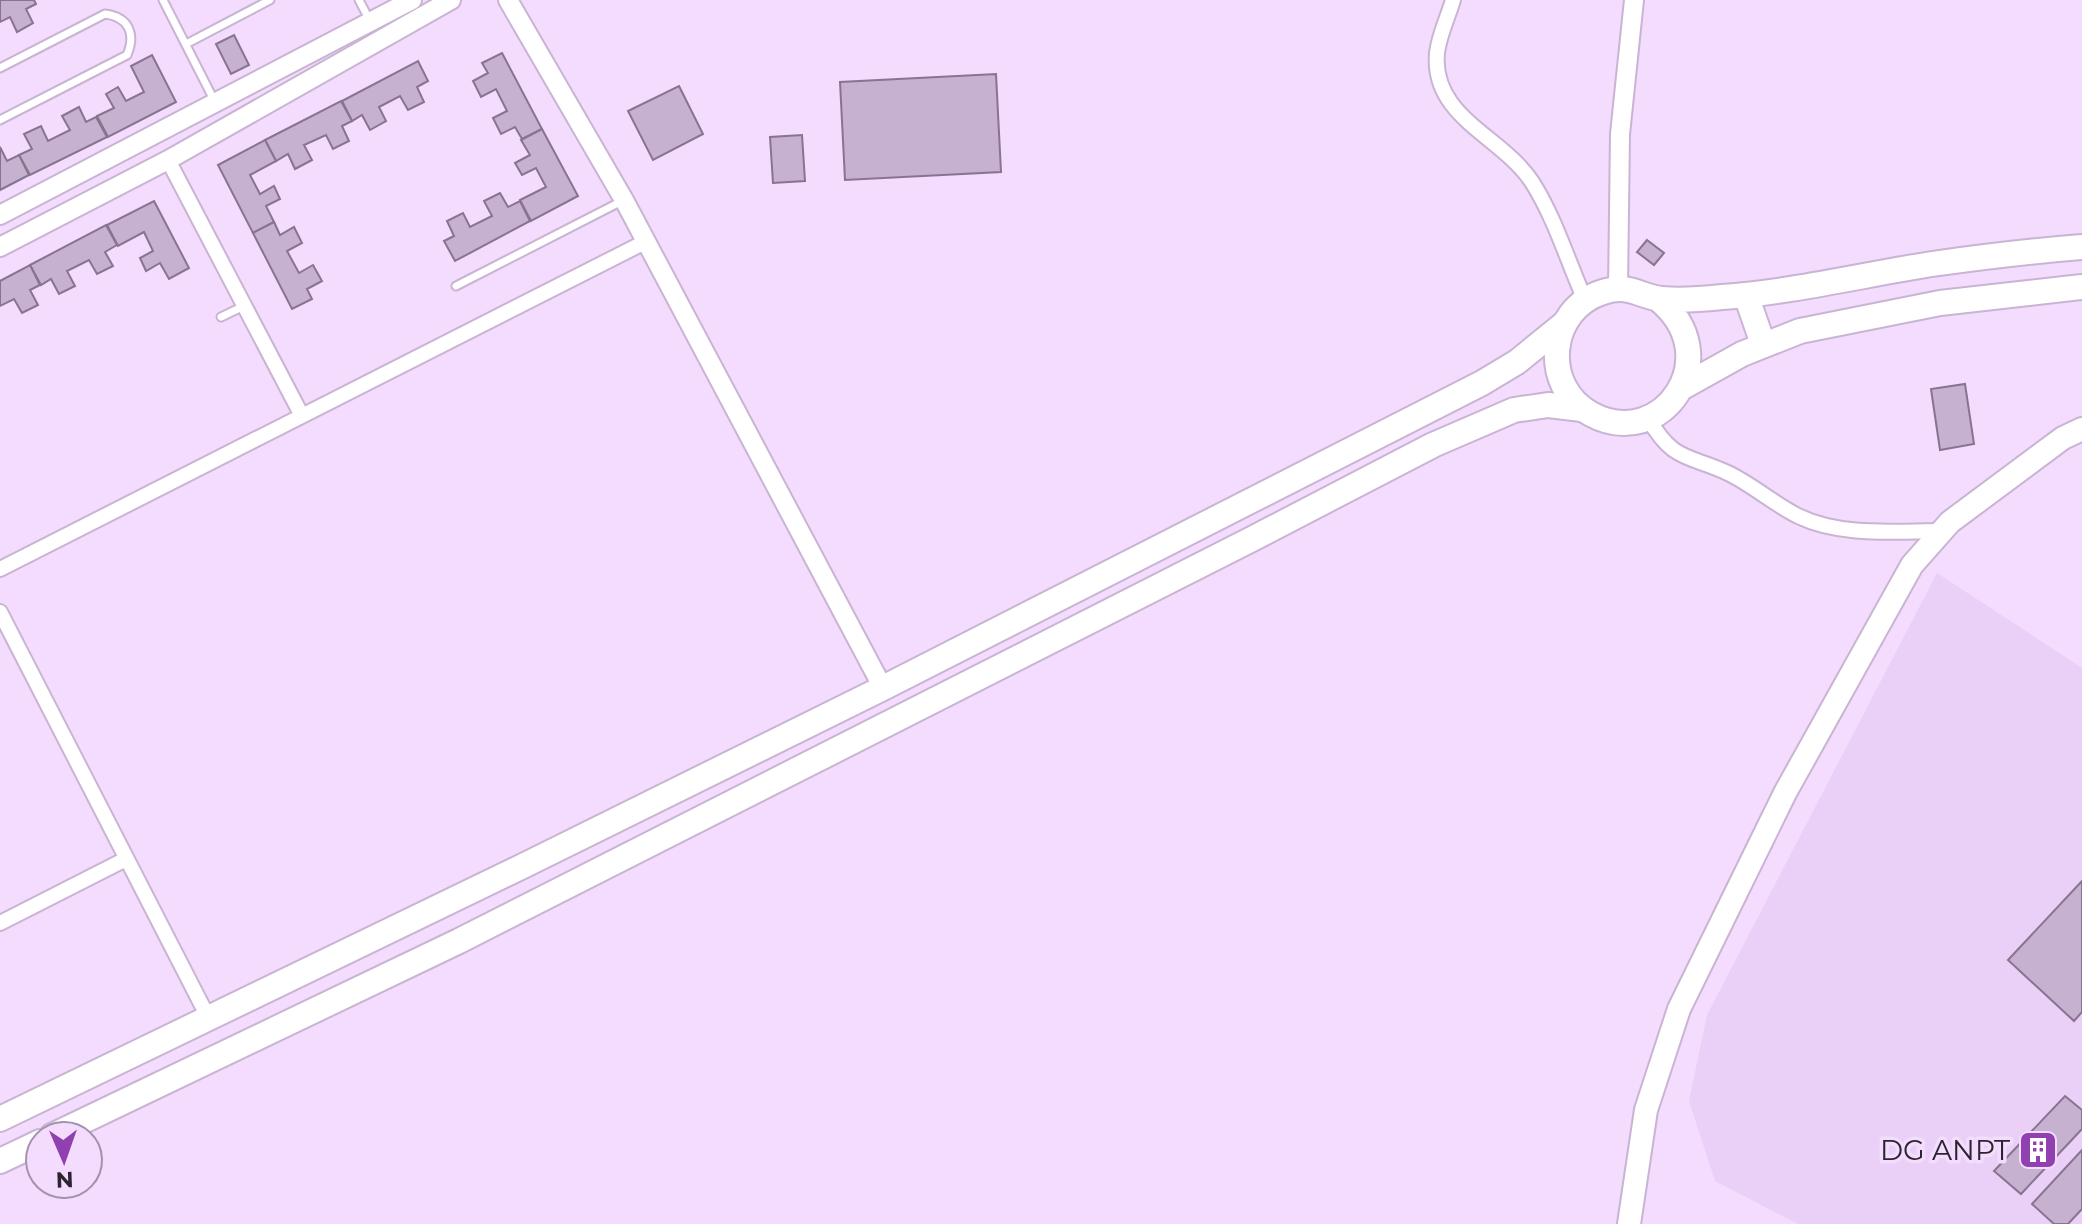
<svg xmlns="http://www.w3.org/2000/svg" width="2082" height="1224" font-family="Montserrat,sans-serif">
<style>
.built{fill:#eacff6}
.building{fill:#c6b1d0;stroke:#887491;stroke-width:2}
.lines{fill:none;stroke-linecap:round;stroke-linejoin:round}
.service-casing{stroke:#c9b4d3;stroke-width:11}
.minor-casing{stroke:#c9b4d3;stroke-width:18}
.tertiary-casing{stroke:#c9b4d3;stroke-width:22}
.secondary-casing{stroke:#c9b4d3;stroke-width:26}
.primary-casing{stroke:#c9b4d3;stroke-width:28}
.service{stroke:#fff;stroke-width:7}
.minor{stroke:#fff;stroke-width:14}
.tertiary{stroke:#fff;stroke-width:18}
.secondary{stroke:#fff;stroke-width:22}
.primary{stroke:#fff;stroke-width:24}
.labels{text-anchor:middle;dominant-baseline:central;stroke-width:7;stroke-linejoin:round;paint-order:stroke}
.poi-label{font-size:28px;fill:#2c2430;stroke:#f3dcfd;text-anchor:end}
</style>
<rect width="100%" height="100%" fill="#f3dcfd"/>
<polygon class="built" points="1937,573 2082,668 2082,1224 1798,1224 1715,1181 1689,1101 1707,1015"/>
<g class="building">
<polygon points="0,0 34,0 36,4 26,9 33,23 17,32 10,17 0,22"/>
<polygon points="234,35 249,65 231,74 216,44"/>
<polygon points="502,53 542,129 522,139 515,127 501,134 493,118 507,111 496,89 481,97 473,81 488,73 482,63"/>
<polygon points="152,55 176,102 108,137 97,116 114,108 106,94 118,87 126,101 144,92 131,66"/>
<polygon points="418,61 428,81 417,87 424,102 408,110 400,96 379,107 386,121 370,130 362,115 352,121 342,101"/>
<polygon points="996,74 1001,172 845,180 840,82"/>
<polygon points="679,86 703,134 653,160 628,111"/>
<polygon points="341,101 352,121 342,126 349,141 333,149 326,135 304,145 312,160 295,169 288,154 276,161 265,140"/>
<polygon points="79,107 86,122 96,117 107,137 30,175 19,155 32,149 24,134 41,126 48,141 70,130 62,116"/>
<polygon points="542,129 578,196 531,221 520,200 546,187 536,168 522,175 515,163 530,155 521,140"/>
<polygon points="802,135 805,181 773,183 770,137"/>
<polygon points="265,140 276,161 250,175 260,194 274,186 280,199 266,206 274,222 253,233 218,165"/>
<polygon points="0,147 7,161 19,155 29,175 0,190"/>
<polygon points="500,193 508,207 520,201 530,221 455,261 444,241 454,236 447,221 463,213 470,227 492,216 484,201"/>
<polygon points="154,201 189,268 169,279 160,263 146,271 140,258 153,251 144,232 118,246 107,225"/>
<polygon points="274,222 280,235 294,227 302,243 287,251 299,273 313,265 322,281 307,289 312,299 292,309 253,233"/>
<polygon points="106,225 117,245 105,252 113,266 97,274 89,260 67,271 75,286 59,294 51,279 41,285 30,265"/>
<polygon points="1647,240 1664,253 1654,265 1637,252"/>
<polygon points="30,265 40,285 30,290 38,305 22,313 14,299 0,306 0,281"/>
<polygon points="1965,384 1974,444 1940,450 1931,389"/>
<polygon points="2082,881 2082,1012 2074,1021 2008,960"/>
<polygon points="2065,1096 2082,1110 2082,1129 2021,1194 1994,1171"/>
<polygon points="2082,1150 2082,1209 2068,1224 2054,1224 2032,1204"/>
</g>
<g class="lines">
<g class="service-casing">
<g id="service">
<polyline points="163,0 215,102"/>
<polyline points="359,0 370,21"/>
<polyline points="186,44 270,0"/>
<path d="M0,68L105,14C129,17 136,34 127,55L0,120"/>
<polyline points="456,286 622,201"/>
<polyline points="221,317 244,306"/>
</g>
</g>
<g class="minor-casing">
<g id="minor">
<path d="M1453,0C1448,17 1439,35 1437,53C1431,117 1502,136 1532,182C1555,218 1568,262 1585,300"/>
<polyline points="168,160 301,414"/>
<path d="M1648,418C1674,463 1688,454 1730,474C1754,486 1774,504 1798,516C1841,537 1896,531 1942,531"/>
<polyline points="0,569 645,242"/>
<polyline points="0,612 209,1019"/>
<polyline points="0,923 126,859"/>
</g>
</g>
<g class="tertiary-casing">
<g id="tertiary">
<polyline points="508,0 624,200 883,688"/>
<polyline points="0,215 412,0"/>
<polyline points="0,247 168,160 451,0"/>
<polyline points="1618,289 1620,134 1634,0"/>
</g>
</g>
<g class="secondary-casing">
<polyline id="secondary" points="1629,1224 1646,1110 1679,1009 1785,793 1912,565 1950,522 2063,438 2082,429"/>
</g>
<g class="primary-casing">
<g id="primary">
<polyline points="1746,295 1763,344"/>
<path d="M1658,299C1729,356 1662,453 1591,414C1540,386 1548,309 1603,292C1630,283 1640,297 1662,299C1682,301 1703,299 1722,297C1793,292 1862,275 1932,264C1982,257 2032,251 2082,247"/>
<polyline points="1681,388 1742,354 1800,331 1940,303 2082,287"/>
<polyline points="0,1119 523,866 883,688 1482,383 1517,362 1565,323"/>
<polyline points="52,1136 459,941 1252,539 1433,445 1514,410 1548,405 1582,409"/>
<polyline points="0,1161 40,1142"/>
</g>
</g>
<use href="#service" class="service"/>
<use href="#minor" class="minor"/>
<use href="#tertiary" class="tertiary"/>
<use href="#secondary" class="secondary"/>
<use href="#primary" class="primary"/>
</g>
<defs>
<g id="building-square" transform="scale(2)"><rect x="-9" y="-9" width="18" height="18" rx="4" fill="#9040af" stroke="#f3dcfd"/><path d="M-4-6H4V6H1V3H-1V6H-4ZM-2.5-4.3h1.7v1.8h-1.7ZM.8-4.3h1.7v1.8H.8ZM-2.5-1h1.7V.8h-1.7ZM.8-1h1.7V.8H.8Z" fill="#fff"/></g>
</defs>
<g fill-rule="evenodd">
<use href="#building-square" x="2038" y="1150"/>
</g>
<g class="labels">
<g class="poi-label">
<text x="2010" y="1150">DG ANPT</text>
</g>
</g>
<g transform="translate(64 1160) rotate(178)"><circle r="38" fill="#f3dcfd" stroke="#a392ab" stroke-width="2"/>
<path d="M0-6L14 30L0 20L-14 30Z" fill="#9040af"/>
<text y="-12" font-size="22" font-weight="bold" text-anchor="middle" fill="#2c2430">N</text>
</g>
</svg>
